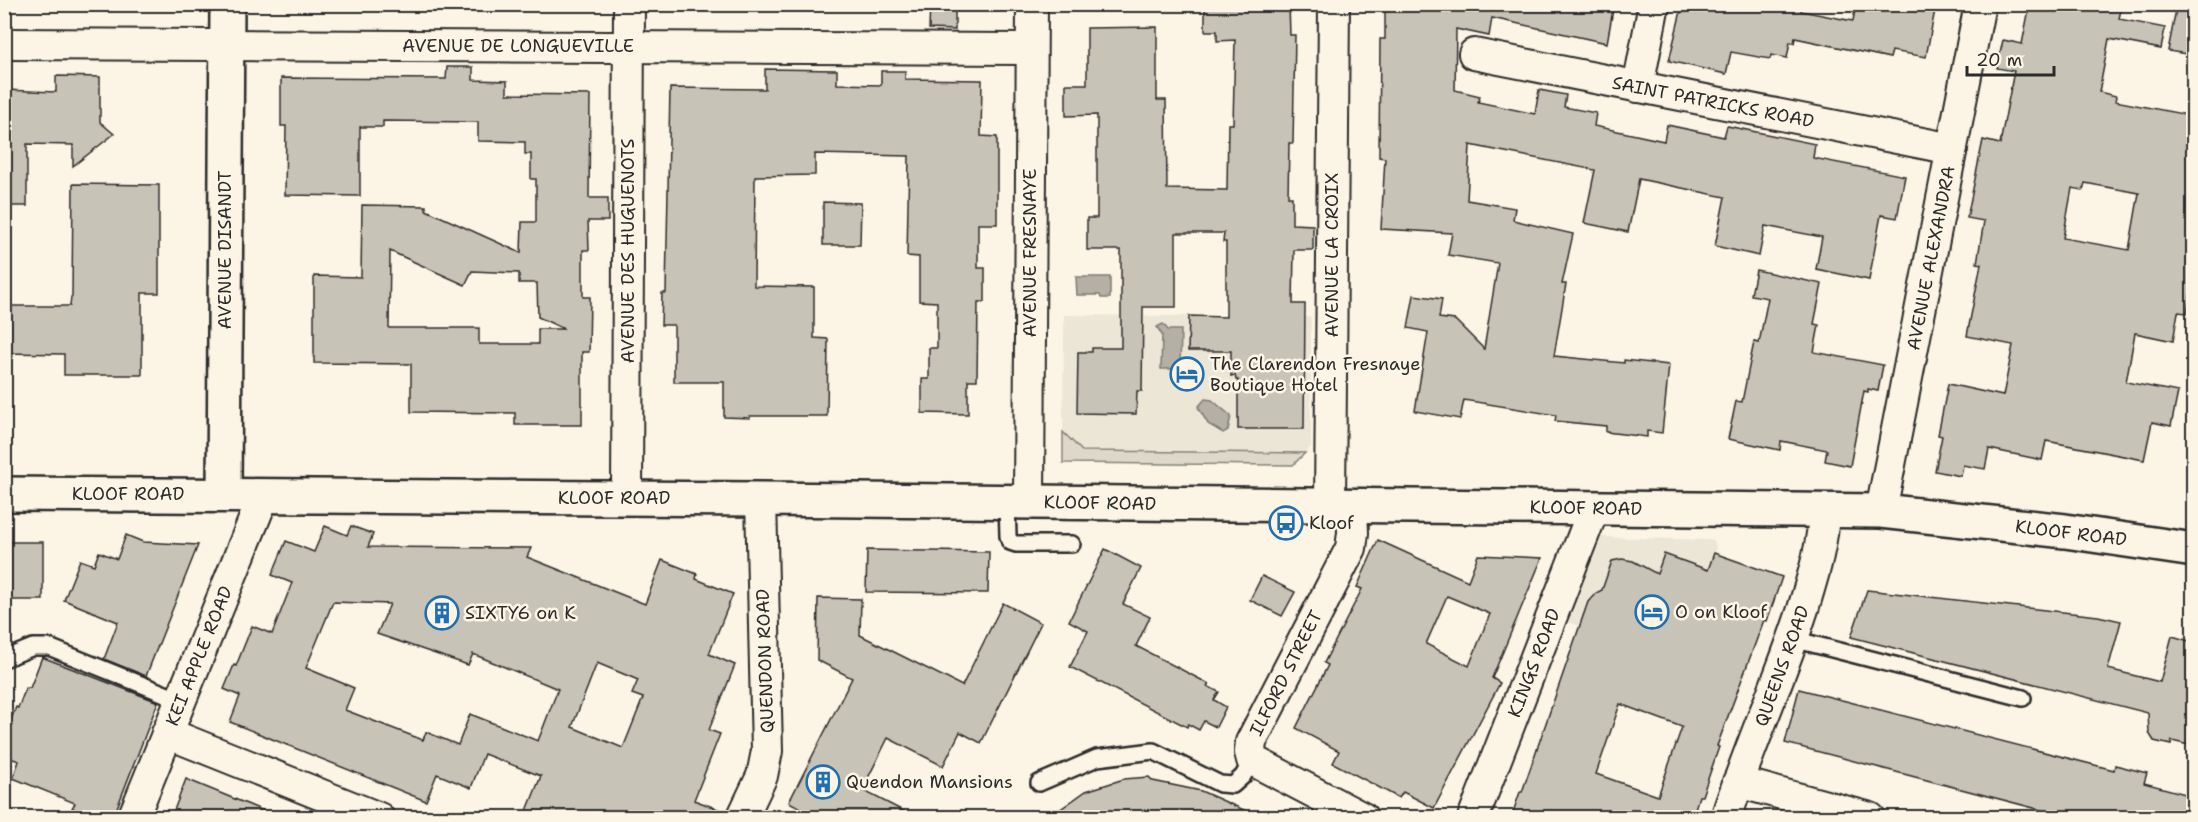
<svg xmlns="http://www.w3.org/2000/svg" width="2198" height="822" font-family="'Shantell Sans',sans-serif">
<style>
.built{fill:#ece6d7}
.green{fill:#ded8ca;stroke:#84827a;stroke-width:1.5}
.water{fill:#b4b0a5;stroke:#7d7b74;stroke-width:1.5}
.building{fill:#c8c3b7;stroke:#2b2b2b;stroke-width:1.5;fill-rule:evenodd}
.lines{fill:none;stroke-linecap:round;stroke-linejoin:round}
.service-casing{stroke:#2b2b2b;stroke-width:20}
.minor-casing{stroke:#2b2b2b;stroke-width:34}
.tertiary-casing{stroke:#2b2b2b;stroke-width:38}
.secondary-casing{stroke:#2b2b2b;stroke-width:38}
.service{stroke:#fcf5e5;stroke-width:15}
.minor{stroke:#fcf5e5;stroke-width:30}
.tertiary{stroke:#fcf5e5;stroke-width:33}
.secondary{stroke:#fcf5e5;stroke-width:33}
.labels{text-anchor:middle;dominant-baseline:central;stroke-width:5;stroke-linejoin:round;paint-order:stroke}
.street-label{font-size:18px;fill:#2b2b2b;stroke:#fcf5e5}
.poi-label{font-size:18px;fill:#2b2b2b;stroke:#fcf5e5;text-anchor:start}
</style>
<rect width="100%" height="100%" fill="#fcf5e5"/>
<filter id="ink" filterUnits="userSpaceOnUse"><feTurbulence type="fractalNoise" baseFrequency=".0167" numOctaves="2"/><feDisplacementMap in="SourceGraphic" scale="12" xChannelSelector="R" yChannelSelector="G"/><feConvolveMatrix kernelMatrix="1 2 1 2 8 2 1 2 1" color-interpolation-filters="sRGB"/></filter>
<g filter="url(#ink)">
<g class="built">
<polygon points="1064,315 1311,317 1311,447 1305,453 1082,451 1063,432"/>
<polygon points="1601,537 1714,540 1716,547 1706,577 1651,651 1568,622"/>
</g>
<polygon class="green" points="1063,432 1082,451 1305,453 1293,465 1063,463"/>
<g class="water">
<polygon points="1076,277 1110,277 1110,298 1101,298 1100,295 1077,295"/>
<polygon points="1163,324 1168,330 1181,330 1180,369 1161,369 1162,335 1157,327"/>
<polygon points="1205,399 1212,400 1231,416 1228,430 1223,433 1208,424 1198,407"/>
</g>
<g class="building">
<polygon points="930,4 955,4 955,30 929,29"/>
<polygon points="1205,4 1289,4 1290,35 1295,35 1293,143 1289,143 1288,197 1292,197 1292,224 1313,225 1313,250 1294,250 1293,304 1305,304 1304,429 1238,429 1238,380 1236,380 1235,375 1231,376 1231,351 1188,351 1189,316 1226,317 1226,242 1223,242 1224,233 1176,233 1176,307 1143,307 1142,391 1137,391 1136,414 1077,413 1078,352 1092,352 1092,348 1121,348 1121,250 1087,250 1087,218 1097,218 1097,115 1066,116 1066,84 1087,84 1087,28 1157,27 1157,100 1166,100 1167,189 1227,190 1228,124 1233,124 1235,40 1217,41 1217,31 1205,31"/>
<polygon points="1385,4 1614,4 1607,43 1492,18 1489,36 1456,29 1455,90 1480,96 1478,102 1535,114 1539,90 1566,95 1564,107 1596,113 1594,126 1664,141 1667,125 1724,137 1727,126 1815,144 1813,158 1905,176 1897,218 1881,215 1869,280 1816,269 1822,237 1765,226 1759,256 1715,246 1725,197 1639,179 1628,232 1584,223 1595,170 1470,145 1467,200 1515,208 1513,220 1573,234 1562,284 1566,284 1554,356 1624,363 1624,360 1669,365 1662,433 1647,431 1647,437 1606,432 1606,426 1555,421 1556,415 1464,400 1460,419 1415,411 1428,332 1408,328 1414,295 1442,299 1439,318 1455,320 1484,349 1498,263 1448,255 1452,233 1381,229 1385,158 1379,157 1380,39 1385,39"/>
<polygon points="1687,4 1802,4 1801,11 1853,21 1856,4 1908,4 1935,10 1926,57 1892,51 1890,58 1795,38 1794,43 1790,42 1787,58 1771,55 1770,59 1731,52 1726,74 1669,61 1681,11 1685,12"/>
<path d="M2030,4H2122L2119,19L2165,28L2161,49L2109,39L2099,92L2116,96L2115,101L2193,116V280L2187,313L2178,312L2173,341L2135,333L2126,382L2178,392L2171,426L2152,422L2144,460L2046,441L2042,460L1989,449L1985,469L1963,465L1961,476L1935,471L1942,436L1938,435L1948,384L2003,396L2013,345L1967,336L1981,264L1977,263L1984,221L1967,218L1983,140L2000,144L2014,71L1997,68L2003,40L2022,44ZM2085,183L2139,193L2129,250L2063,238L2072,188L2083,190Z"/>
<polygon points="2177,4 2193,4 2193,55 2168,51"/>
<path d="M447,67H473V80L507,81V94L590,95L589,198H608V221H588L589,250H583V297H590L589,352H582V425H515V413L411,412V364L314,363V276L361,277L362,205L426,206V210L521,253L522,222H536V179H531V154H525V142L478,141V122L383,121V127H360V196L285,195L286,126H281V78L446,79ZM390,251L465,285L472,271L519,273V283H537L538,317L564,329H538V344H479V328H389Z"/>
<polygon points="765,69 837,70 837,84 881,85 881,71 905,71 905,79 982,80 981,136 997,137 997,224 978,224 978,268 985,268 985,302 978,302 977,380 968,380 968,414 922,413 922,379 929,379 929,348 937,348 937,302 919,301 919,257 907,256 909,156 815,154 815,175 755,176 754,286 814,287 814,338 828,339 827,416 750,416 750,418 724,417 724,382 674,382 674,325 661,325 662,293 666,293 670,88 765,89"/>
<polygon points="56,76 100,77 100,122 114,134 73,166 73,145 27,144 27,206 4,206 4,90 56,92"/>
<polygon points="73,184 159,185 159,293 142,293 142,375 64,375 64,354 4,353 4,306 70,306 71,297 72,297"/>
<polygon points="823,202 861,203 860,245 823,245"/>
<polygon points="1756,270 1822,284 1814,324 1819,325 1814,352 1883,365 1878,391 1868,389 1868,392 1864,391 1850,466 1825,461 1827,450 1781,441 1780,450 1728,439 1736,401 1742,402 1754,342 1759,343 1768,298 1751,295"/>
<path d="M325,526L347,535L351,526L373,534L368,547L531,548L527,557L645,604L662,560L697,574L696,579L733,594L709,654L735,665L709,730L720,734L694,800L726,812L725,818H524L541,776L484,754L471,788L437,774L426,801L230,722L240,696L224,689L234,665L236,666L252,626L272,634L292,583L272,575L286,541L314,552ZM333,602L390,604L377,634L468,665L473,654L558,689L538,741L470,714L458,745L426,732L423,740L345,710L354,688L306,668ZM597,663L638,680L632,694L643,698L623,748L572,727Z"/>
<polygon points="126,535 143,542 198,545 146,676 104,659 118,622 64,600 80,560 94,565 99,552 117,559"/>
<path d="M1378,540L1468,581L1478,555L1542,558L1492,678L1500,683L1434,808L1403,792L1399,798L1333,763L1339,751L1296,728L1328,665L1324,663L1362,589L1357,587ZM1447,596L1490,614L1469,666L1426,644Z"/>
<rect x="4" y="542" width="39" height="58"/>
<polygon points="1105,549 1141,568 1123,604 1150,617 1136,646 1209,684 1207,686 1219,692 1214,700 1226,707 1216,727 1204,721 1199,730 1188,724 1187,727 1070,667 1088,631 1069,621"/>
<polygon points="867,550 989,552 988,593 866,592"/>
<path d="M1714,553L1782,577L1767,621L1764,620L1717,746L1719,747L1702,796H1699L1695,809L1709,814V818H1511L1520,792H1522L1588,602L1596,593L1602,590L1612,561L1622,559L1633,561L1657,574L1664,554L1708,570ZM1620,704L1682,727L1658,796L1596,774Z"/>
<polygon points="1262,576 1295,592 1282,616 1250,600"/>
<polygon points="1867,590 2098,616 2121,621 2108,669 2160,682 2172,636 2193,642 2193,746 2172,741 2171,745 2154,741 2149,733 2148,713 1851,637"/>
<polygon points="818,598 861,599 860,635 962,686 1003,603 1041,623 981,743 960,732 943,766 888,738 862,790 917,818 820,818 789,802 852,678 817,660"/>
<polygon points="42,657 158,702 113,818 93,816 72,808 75,803 13,778 19,761 4,756 4,737 16,707 18,708 26,688 30,688"/>
<polygon points="1799,689 2114,770 2115,765 2147,773 2144,783 2193,796 2193,818 2072,818 1785,743"/>
<polygon points="1149,777 1153,781 1201,791 1262,818 1048,818 1086,791 1124,779"/>
<polygon points="186,779 276,816 276,818 171,818"/>
</g>
<g class="lines">
<g class="service-casing">
<g id="service">
<polyline points="1007,501 1008,536 1010,542 1016,544 1072,544"/>
<polyline points="1793,639 2023,698"/>
<polyline points="4,659 33,647 49,647 180,700"/>
<polyline points="1039,783 1097,758 1153,751 1220,784 1233,785 1243,776 1252,760"/>
</g>
</g>
<g class="minor-casing">
<g id="minor">
<polyline points="4,44 1031,49"/>
<polyline points="1474,54 1952,149"/>
<polyline points="1638,87 1654,4"/>
<polyline points="627,498 629,4"/>
<polyline points="1029,502 1032,4"/>
<polyline points="1330,505 1334,4"/>
<polyline points="1352,505 1353,533 1351,548 1251,742 1250,752 1252,760 1363,818"/>
<polyline points="1881,511 1980,4"/>
<polyline points="167,733 379,818"/>
<polyline points="1738,782 1870,818"/>
<polyline points="133,818 264,495"/>
<polyline points="742,818 762,776 767,751 761,499"/>
<polyline points="1473,818 1594,508"/>
<path d="M1726,818C1749,747 1780,680 1803,609C1813,576 1823,545 1824,511"/>
</g>
</g>
<g class="tertiary-casing">
<polyline id="tertiary" points="224,495 227,4"/>
</g>
<g class="secondary-casing">
<polyline id="secondary" points="4,494 761,499 1881,511 2065,531 2194,550"/>
</g>
<use href="#service" class="service"/>
<use href="#minor" class="minor"/>
<use href="#tertiary" class="tertiary"/>
<use href="#secondary" class="secondary"/>
</g>
</g>
<defs>
<g id="hotel-ring" transform="scale(1.725)"><circle r="9.5" fill="#fcf5e5" stroke="#1f6fb2" stroke-width="1.5"/><path d="M-6-4.5h1.5V1H6V5H4.5V3h-9V5H-6ZM-4 0a1.8 1.8 0 1 1 3.6 0ZM.5 0V-2.5h3Q6-2.5 6 0Z" fill="#1f6fb2"/></g>
<g id="bus-ring" transform="scale(1.725)"><circle r="9.5" fill="#fcf5e5" stroke="#1f6fb2" stroke-width="1.5"/><path d="M-5-6H5V4H4V6H2V4H-2V6H-4V4H-5ZM-3.5-4V0h7V-4ZM-3.5 1.2v1.5H-2V1.2ZM2 1.2v1.5H3.5V1.2Z" fill="#1f6fb2"/></g>
<g id="building-ring" transform="scale(1.725)"><circle r="9.5" fill="#fcf5e5" stroke="#1f6fb2" stroke-width="1.5"/><path d="M-4-6H4V6H1V3H-1V6H-4ZM-2.5-4.3h1.7v1.8h-1.7ZM.8-4.3h1.7v1.8H.8ZM-2.5-1h1.7V.8h-1.7ZM.8-1h1.7V.8H.8Z" fill="#1f6fb2"/></g>
</defs>
<g fill-rule="evenodd">
<use href="#hotel-ring" x="1187" y="374"/>
<use href="#bus-ring" x="1286" y="523"/>
<use href="#hotel-ring" x="1652" y="612"/>
<use href="#building-ring" x="442" y="613"/>
<use href="#building-ring" x="823" y="782"/>
</g>
<g class="labels">
<g class="street-label">
<text x="518" y="46">AVENUE DE LONGUEVILLE</text>
<text transform="translate(1713 102) rotate(11)">SAINT PATRICKS ROAD</text>
<text transform="translate(225 250) rotate(-90)">AVENUE DISANDT</text>
<text transform="translate(628 251) rotate(-90)">AVENUE DES HUGUENOTS</text>
<text transform="translate(1030 253) rotate(-90)">AVENUE FRESNAYE</text>
<text transform="translate(1332 255) rotate(-90)">AVENUE LA CROIX</text>
<text transform="translate(1931 258) rotate(-79)">AVENUE ALEXANDRA</text>
<text x="128" y="494">KLOOF ROAD</text>
<text x="614" y="498">KLOOF ROAD</text>
<text transform="translate(1100 503) rotate(1)">KLOOF ROAD</text>
<text transform="translate(1586 508) rotate(1)">KLOOF ROAD</text>
<text transform="translate(2071 533) rotate(7)">KLOOF ROAD</text>
<text transform="translate(199 656) rotate(-68)">KEI APPLE ROAD</text>
<text transform="translate(765 661) rotate(-92)">QUENDON ROAD</text>
<text transform="translate(1534 663) rotate(-69)">KINGS ROAD</text>
<text transform="translate(1782 666) rotate(-70)">QUEENS ROAD</text>
<text transform="translate(1286 673) rotate(-63)">ILFORD STREET</text>
</g>
<g class="poi-label">
<text x="1210" y="364">The Clarendon Fresnaye<tspan x="1210" dy="21">Boutique Hotel</tspan></text>
<text x="1309" y="523">Kloof</text>
<text x="1675" y="612">O on Kloof</text>
<text x="465" y="613">SIXTY6 on K</text>
<text x="846" y="782">Quendon Mansions</text>
</g>
</g>
<rect width="2198" height="822" fill="none" stroke="#fcf5e5" stroke-width="24"/>
<rect x="12" y="12" width="2174" height="798" fill="none" stroke="#2b2b2b" stroke-width="2" filter="url(#ink)"/>
<path d="M1967 66v9h87v-9" fill="none" stroke="#2b2b2b" stroke-width="3"/>
<text x="1976" y="66" font-size="18" fill="#2b2b2b" stroke="#fcf5e5" stroke-width="4.5" paint-order="stroke">20 m</text>
</svg>
